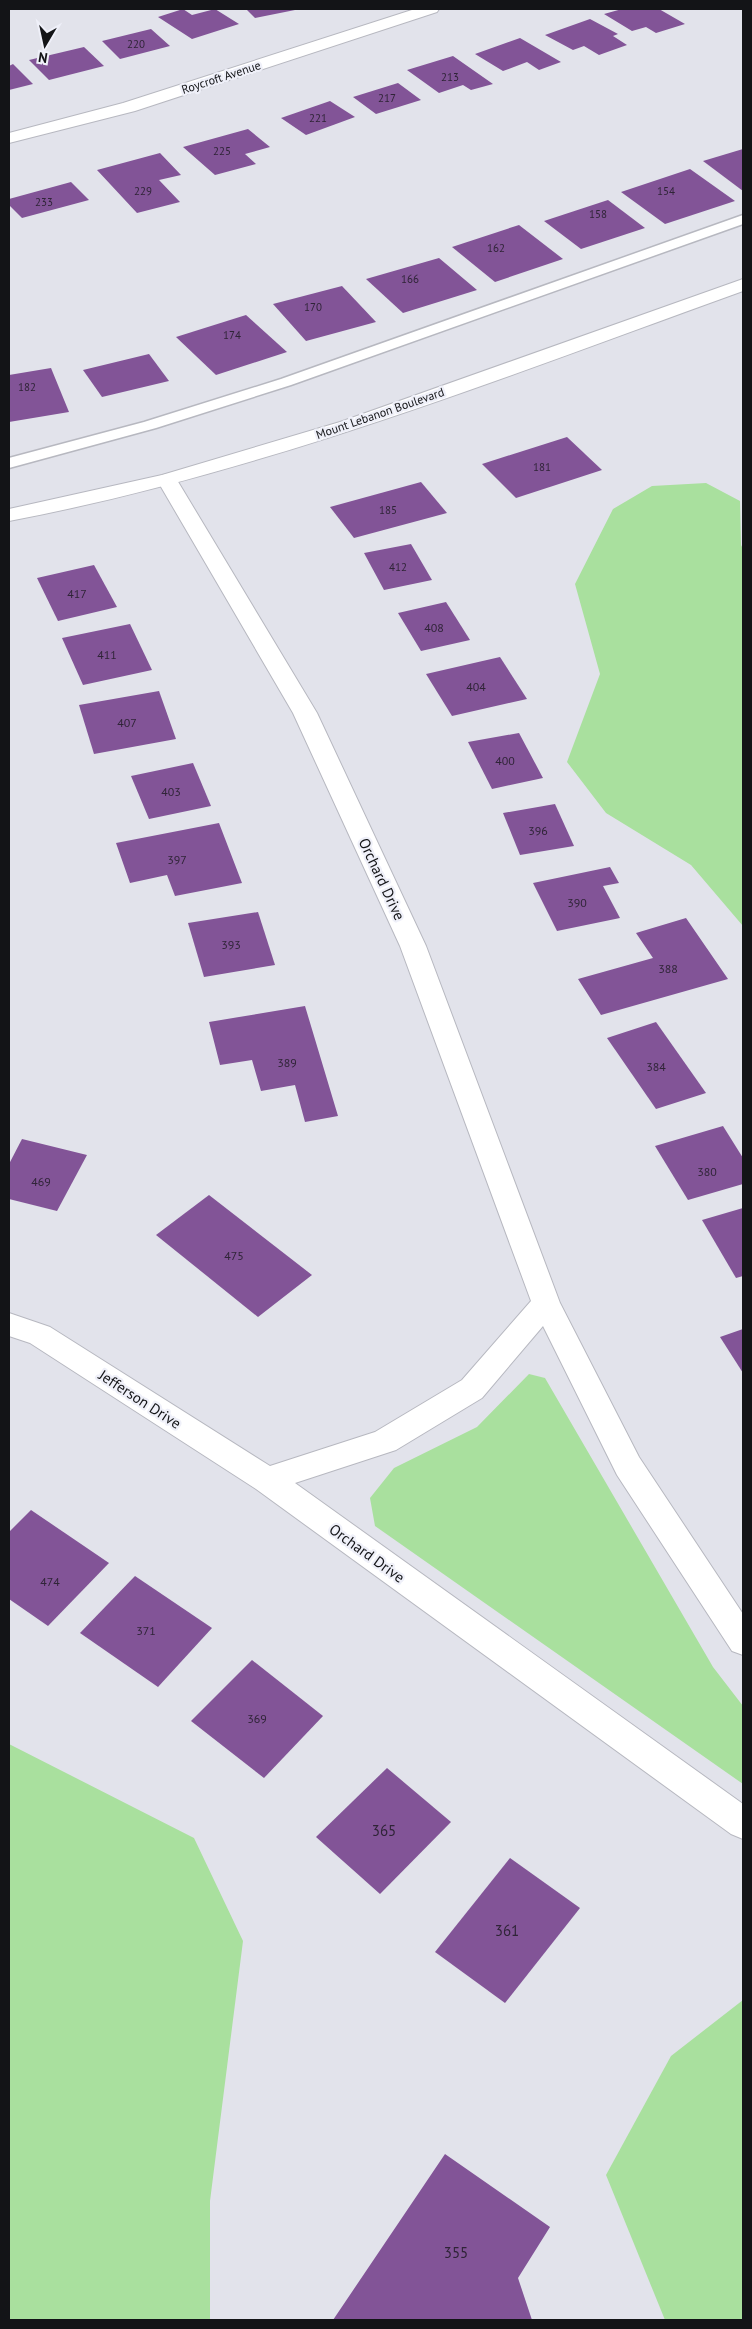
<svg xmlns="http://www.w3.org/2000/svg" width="752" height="2329" font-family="'PT Sans',sans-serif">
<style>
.green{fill:#a9e09e}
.building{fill:#825497}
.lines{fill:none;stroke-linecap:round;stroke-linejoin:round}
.service-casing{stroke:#b7b8c0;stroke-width:3}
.minor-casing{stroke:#b7b8c0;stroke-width:2}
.tertiary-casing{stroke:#b7b8c0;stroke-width:2}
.service{fill:#fff;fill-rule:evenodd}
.minor{fill:#fff;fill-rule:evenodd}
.tertiary{fill:#fff;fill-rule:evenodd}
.labels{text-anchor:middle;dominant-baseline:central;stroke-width:4.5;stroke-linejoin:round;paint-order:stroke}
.far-number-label{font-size:11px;fill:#2f2437}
.far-street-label{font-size:12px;fill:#131417;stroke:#eff0f9}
.number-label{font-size:12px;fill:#2f2437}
.street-label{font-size:15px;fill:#131417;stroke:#eff0f9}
.near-number-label{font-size:15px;fill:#2f2437}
</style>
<rect width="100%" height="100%" fill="#e2e3eb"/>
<g class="green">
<polygon points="706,483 740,501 741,545 743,549 743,926 691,865 606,813 567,762 600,674 575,584 613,509 652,486"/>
<polygon points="529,1374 545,1378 713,1667 743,1706 743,1784 375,1526 370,1498 394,1468 477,1427"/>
<polygon points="9,1744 194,1838 243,1941 210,2201 210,2320 9,2320"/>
<polygon points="743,2000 743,2320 665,2320 606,2175 671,2056"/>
</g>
<g class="building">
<polygon points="183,9 192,15 215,9 239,24 192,39 158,17"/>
<polygon points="246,9 295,9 295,10 255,18"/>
<polygon points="622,9 659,9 685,24 656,33 646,27 632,31 604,14"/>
<polygon points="590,19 618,34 613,36 627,45 599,55 584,46 573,50 545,35"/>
<polygon points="151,29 170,46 120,59 102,41"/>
<polygon points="520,38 561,62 539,70 527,62 503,71 475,54"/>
<polygon points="84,47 104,66 49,80 29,60"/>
<polygon points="453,56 493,84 471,90 463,85 439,93 407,70"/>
<polygon points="13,64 33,84 9,90 9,66"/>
<polygon points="398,83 421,100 376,114 353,97"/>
<polygon points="330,101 355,117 306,135 281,118"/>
<polygon points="248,129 270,147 245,154 256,164 215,175 183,147"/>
<polygon points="743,149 743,191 703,161"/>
<polygon points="160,153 181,175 159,180 180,202 137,213 97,170"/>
<polygon points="690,169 735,201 665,224 621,192"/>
<polygon points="71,182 89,200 22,218 9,205 9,199"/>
<polygon points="608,200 645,228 581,249 544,221"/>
<polygon points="519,225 563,259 495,282 452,247"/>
<polygon points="439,258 477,290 403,313 366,279"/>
<polygon points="342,286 376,322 306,341 273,304"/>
<polygon points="246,315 287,352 216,375 176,337"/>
<polygon points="149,354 169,381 102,397 83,370"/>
<polygon points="51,368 69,412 9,422 9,375"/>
<polygon points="567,437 602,470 516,498 482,464"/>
<polygon points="421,482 447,513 354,538 330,507"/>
<polygon points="411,544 432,580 384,590 364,553"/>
<polygon points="94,565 117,607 58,621 37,578"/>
<polygon points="446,602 470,640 421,651 398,613"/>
<polygon points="130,624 152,670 83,685 62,638"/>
<polygon points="500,657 527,699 452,716 426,674"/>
<polygon points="159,691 176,739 94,754 79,705"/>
<polygon points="519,733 543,778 492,789 468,742"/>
<polygon points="193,763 211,806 149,819 131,776"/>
<polygon points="555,804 574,846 520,855 503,813"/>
<polygon points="219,823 242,883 175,896 167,875 130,883 116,843"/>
<polygon points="610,867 619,883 603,886 620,918 557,931 533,883"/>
<polygon points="258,912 275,965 204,977 188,923"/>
<polygon points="686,918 728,979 601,1015 578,979 653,958 636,933"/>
<polygon points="305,1006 338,1116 305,1122 295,1085 261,1091 252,1060 220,1065 209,1022"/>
<polygon points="656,1022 706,1093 656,1109 607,1038"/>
<polygon points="723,1126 743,1158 743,1184 688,1200 655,1146"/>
<polygon points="22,1139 87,1155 57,1211 9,1199 9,1164"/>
<polygon points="209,1195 312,1275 258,1317 156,1235"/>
<polygon points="743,1208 743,1276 736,1278 702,1220"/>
<polygon points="743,1329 743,1373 720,1337"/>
<polygon points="31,1510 109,1563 48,1626 9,1599 9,1532"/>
<polygon points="135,1576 212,1628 158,1687 80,1633"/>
<polygon points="252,1660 323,1716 264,1778 191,1721"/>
<polygon points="387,1768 451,1822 380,1894 316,1837"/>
<polygon points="510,1858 580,1908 505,2003 435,1952"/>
<polygon points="445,2154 550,2227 518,2278 532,2320 333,2320"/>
</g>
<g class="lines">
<g class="service-casing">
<polygon id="service" points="743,215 743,224 291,385 156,428 9,468 9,458 144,422 281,379"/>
</g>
<g class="minor-casing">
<g id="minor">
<polygon points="415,9 439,9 437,12 135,111 9,143 9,133 123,103"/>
<polygon points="167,474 174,476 177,480 317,713 426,946 560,1303 639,1457 743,1614 743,1655 732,1651 617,1475 543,1326 482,1398 396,1450 295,1483 743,1804 743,1839 731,1834 256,1489 30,1343 9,1336 9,1313 50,1327 270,1466 375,1432 462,1380 531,1301 400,946 293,713 157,480 160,476"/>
</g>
</g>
<g class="tertiary-casing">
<path id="tertiary" d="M743,279V291C502,378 262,473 9,521V509L162,475L340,422Z"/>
</g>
<use href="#service" class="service"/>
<use href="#minor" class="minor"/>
<use href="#tertiary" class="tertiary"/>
</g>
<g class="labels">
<g class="far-number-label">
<text x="136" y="44">220</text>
<text x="450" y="77">213</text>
<text x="387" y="98">217</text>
<text x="318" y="118">221</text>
<text x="222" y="151">225</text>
<text x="143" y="191">229</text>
<text x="666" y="191">154</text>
<text x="44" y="202">233</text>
<text x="598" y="214">158</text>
<text x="496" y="248">162</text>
<text x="410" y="279">166</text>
<text x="313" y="307">170</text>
<text x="232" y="335">174</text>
<text x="27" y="387">182</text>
<text x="542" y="467">181</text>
<text x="388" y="510">185</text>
<text x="398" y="567">412</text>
</g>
<g class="far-street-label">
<text transform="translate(221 77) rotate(-18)">Roycroft Avenue</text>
<text transform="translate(380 413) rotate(-19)">Mount Lebanon Boulevard</text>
</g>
<g class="number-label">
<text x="77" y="593">417</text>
<text x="434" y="627">408</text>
<text x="107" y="654">411</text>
<text x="476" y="686">404</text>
<text x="127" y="722">407</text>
<text x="505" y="760">400</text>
<text x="171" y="791">403</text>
<text x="538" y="830">396</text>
<text x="177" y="859">397</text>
<text x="577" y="902">390</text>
<text x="231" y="944">393</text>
<text x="668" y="968">388</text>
<text x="287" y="1062">389</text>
<text x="656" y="1066">384</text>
<text x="707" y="1171">380</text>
<text x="41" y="1181">469</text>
<text x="234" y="1255">475</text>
<text x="50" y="1581">474</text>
<text x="146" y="1630">371</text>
<text x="257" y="1718">369</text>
</g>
<g class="street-label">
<text transform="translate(382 879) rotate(65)">Orchard Drive</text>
<text transform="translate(140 1399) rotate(33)">Jefferson Drive</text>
<text transform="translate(367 1553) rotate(36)">Orchard Drive</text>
</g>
<g class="near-number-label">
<text x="384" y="1830">365</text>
<text x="507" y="1930">361</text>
<text x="456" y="2252">355</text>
</g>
</g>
<rect width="752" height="2329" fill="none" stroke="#131417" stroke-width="20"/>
<g transform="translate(45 45) rotate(189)" stroke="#eff0f9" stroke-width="4" paint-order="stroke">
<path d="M0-4L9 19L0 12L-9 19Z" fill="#131417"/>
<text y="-8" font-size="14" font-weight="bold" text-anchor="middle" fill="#131417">N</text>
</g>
</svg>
